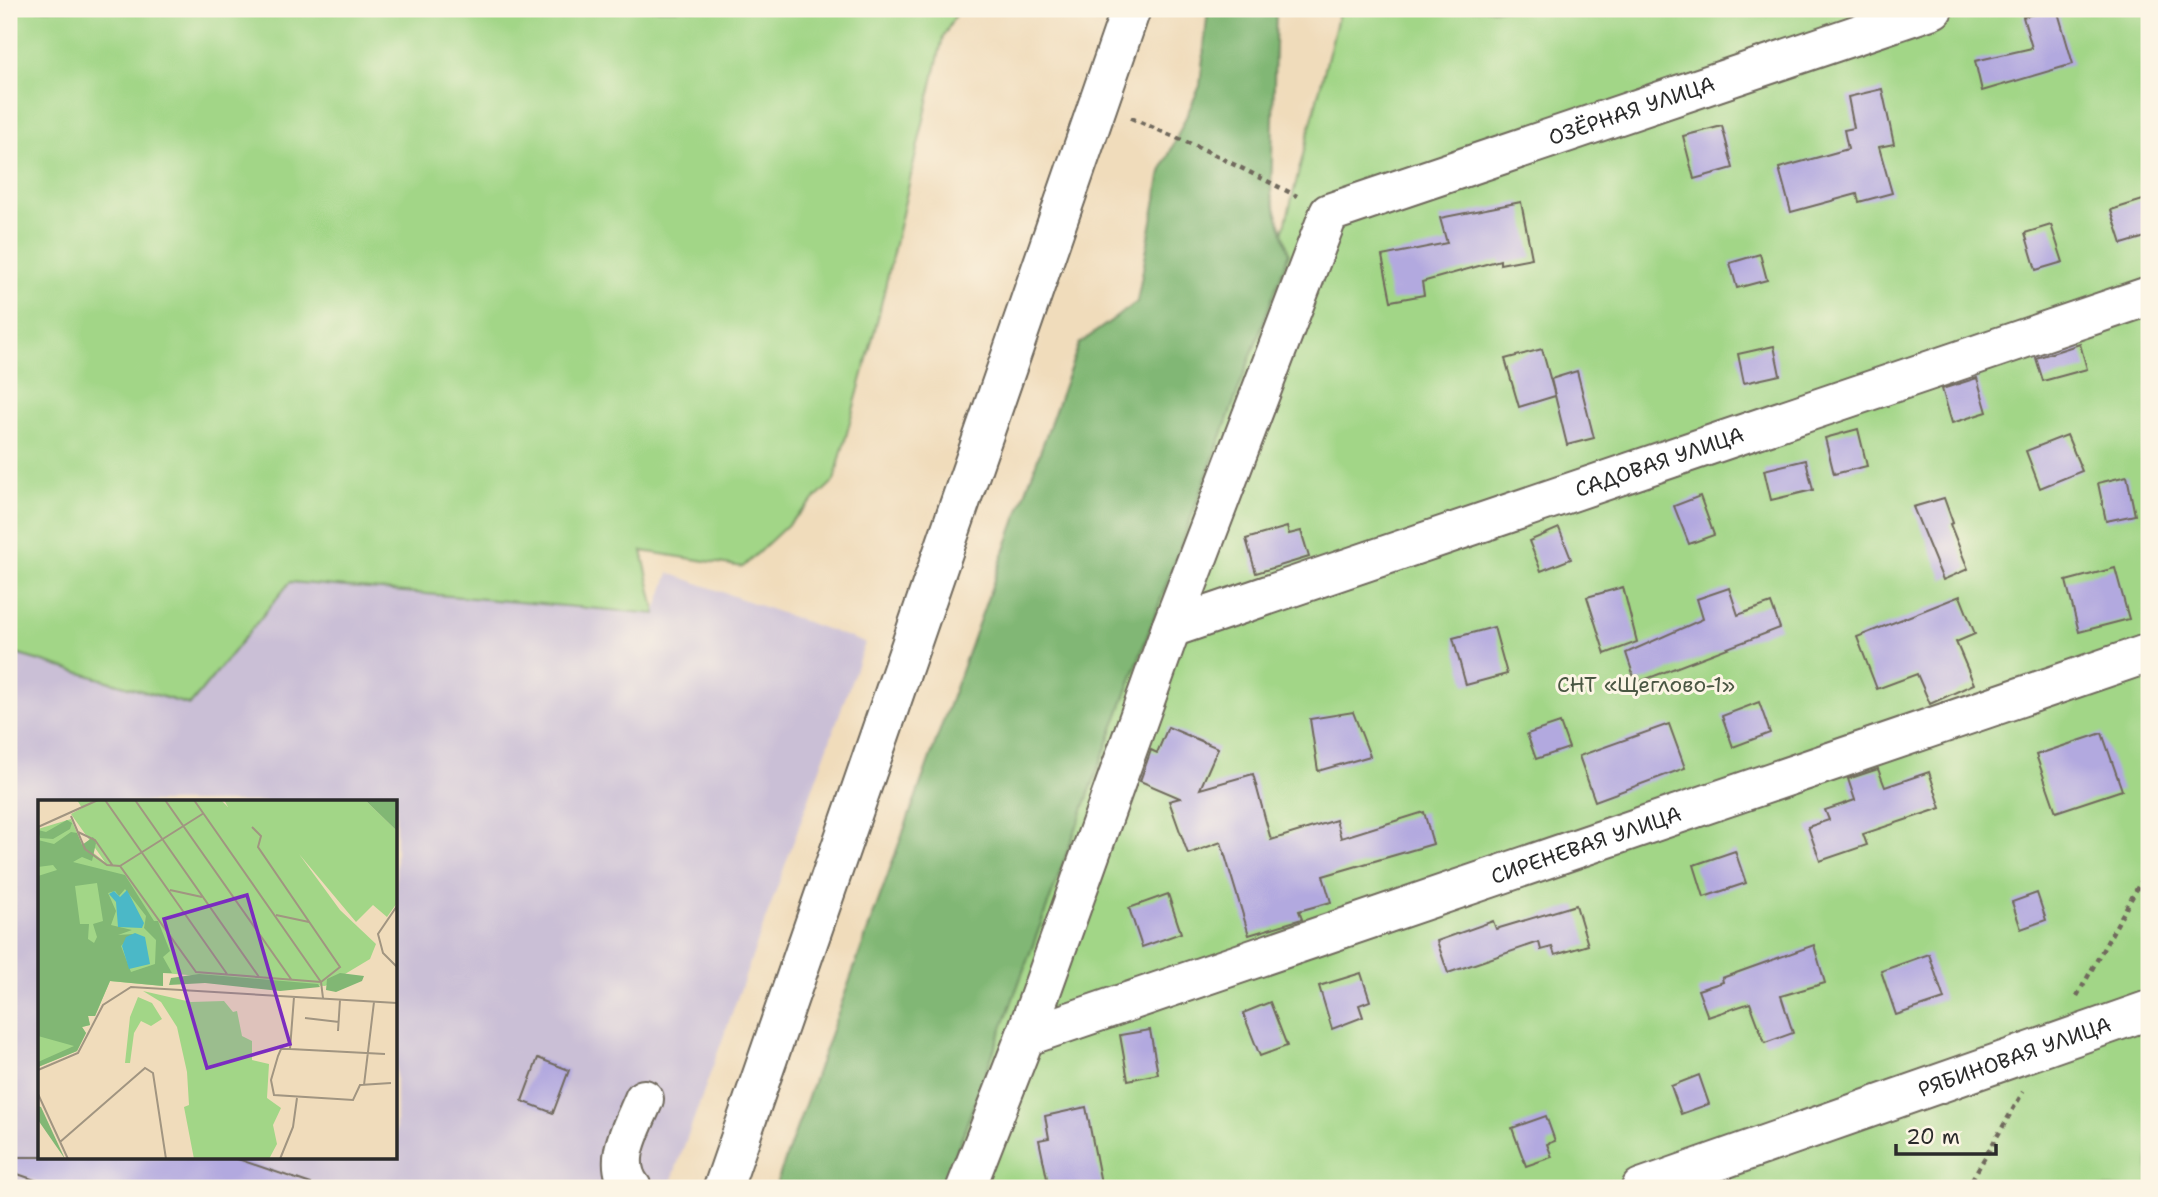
<svg xmlns="http://www.w3.org/2000/svg" width="2158" height="1197" font-family="'Shantell Sans',sans-serif">
<style>
.industrial{fill:#cabfd6;fill-rule:evenodd}
.green{fill:#a2d687;stroke:#668059;stroke-width:2}
.forest{fill:#81b774;stroke:#567150;stroke-width:2}
.building{fill:#b2a9df}
.lines{fill:none;stroke-linecap:round;stroke-linejoin:round}
.minor-casing{stroke:#70695d;stroke-width:42}
.major-casing{stroke:#70695d;stroke-width:42}
.path{stroke:#70695d;stroke-width:4.5;stroke-dasharray:5 5;stroke-linecap:butt}
.minor{stroke:#fff;stroke-width:38}
.major{stroke:#fff;stroke-width:38}
.labels{text-anchor:middle;dominant-baseline:central;stroke-width:6;stroke-linejoin:round;paint-order:stroke}
.street-label{font-size:21px;fill:#2b2b2b;stroke:#fcf5e5}
.park-label{font-size:21px;fill:#495642;stroke:#fcf5e5}
.inset-road{fill:none;stroke:#a19581;stroke-width:2}
.view{fill:#7b2cbf;fill-opacity:0.15;stroke:#7b2cbf;stroke-width:3.5}
.inset-edge{fill:none;stroke:#2b2b2b;stroke-width:3.5}
</style>
<rect width="100%" height="100%" fill="#fcf5e5"/>
<filter id="ink" filterUnits="userSpaceOnUse"><feTurbulence type="fractalNoise" baseFrequency=".0143" numOctaves="2"/><feDisplacementMap in="SourceGraphic" scale="14" xChannelSelector="R" yChannelSelector="G"/><feConvolveMatrix kernelMatrix="1 2 1 2 8 2 1 2 1" color-interpolation-filters="sRGB"/></filter>
<filter id="wash" filterUnits="userSpaceOnUse"><feTurbulence type="fractalNoise" baseFrequency=".00686" numOctaves="4" result="noise"/><feDisplacementMap in="SourceGraphic" scale="28" xChannelSelector="R" yChannelSelector="G"/><feGaussianBlur stdDeviation="1.57" result="paint"/><feColorMatrix in="noise" values="0 0 0 0 0 0 0 0 0 0 0 0 0 0 0 0 0 1.4 0 .05"/><feComposite in="paint" operator="in"/></filter>
<g filter="url(#wash)">
<rect width="100%" height="100%" fill="#f0dcbb"/>
<path class="industrial" d="M669,573L865,643L669,1188H9V652L190,705L290,582L655,614ZM40,802H396V1157H40Z"/>
<g class="green">
<polygon points="9,9 959,9 943,37 877,322 834,481 743,567 642,551 656,614 290,582 190,705 9,652"/>
<polygon points="1340,9 2149,9 2149,1188 907,1188 1286,222"/>
</g>
<polygon class="forest" points="1208,9 1276,9 1271,194 1289,253 943,1188 775,1188 1079,344 1137,302 1161,172 1200,86"/>
<g id="blocks">
<g class="building">
<polygon points="2052,9 2057,9 2073,64 1982,91 1975,61 2032,48 2023,17"/>
<polygon points="1882,89 1894,144 1879,147 1892,193 1859,202 1857,194 1791,212 1779,168 1848,149 1844,130 1854,128 1848,97"/>
<polygon points="1722,126 1733,168 1694,179 1683,136"/>
<polygon points="2149,198 2149,236 2122,244 2111,210"/>
<polygon points="1521,202 1532,258 1500,264 1500,260 1422,282 1424,295 1391,301 1382,256 1447,243 1440,218"/>
<polygon points="2051,225 2063,262 2036,270 2025,233"/>
<polygon points="1760,254 1767,280 1737,288 1730,263"/>
<polygon points="2080,344 2087,369 2043,381 2036,358"/>
<polygon points="1774,346 1780,375 1744,383 1738,354"/>
<polygon points="1542,349 1555,396 1519,407 1505,359"/>
<polygon points="1577,371 1594,438 1567,445 1551,379"/>
<polygon points="1977,378 1987,412 1952,423 1942,389"/>
<polygon points="1858,429 1867,466 1834,474 1825,438"/>
<polygon points="2067,435 2082,471 2040,488 2026,451"/>
<polygon points="1806,460 1813,490 1771,500 1764,470"/>
<polygon points="2127,476 2135,515 2106,521 2098,483"/>
<polygon points="1700,496 1714,535 1689,544 1674,506"/>
<polygon points="1944,498 1953,523 1950,524 1968,569 1943,580 1913,507"/>
<polygon points="1287,527 1289,534 1301,531 1309,557 1256,573 1246,539"/>
<polygon points="1559,528 1571,559 1541,571 1529,541"/>
<polygon points="2115,568 2129,619 2079,632 2066,581"/>
<polygon points="1623,587 1637,642 1605,654 1587,597"/>
<polygon points="1729,588 1738,615 1771,603 1780,628 1636,683 1626,653 1703,619 1697,599"/>
<polygon points="1960,596 1975,634 1956,642 1974,684 1930,704 1917,674 1877,689 1857,637"/>
<polygon points="1494,627 1507,674 1466,685 1453,638"/>
<polygon points="1759,702 1770,733 1733,747 1722,716"/>
<polygon points="1353,712 1370,756 1318,771 1310,719"/>
<polygon points="1560,723 1569,748 1536,759 1527,734"/>
<polygon points="1669,724 1685,768 1595,801 1579,756"/>
<polygon points="1168,727 1218,748 1200,789 1253,774 1271,840 1336,820 1341,838 1424,812 1433,844 1323,876 1331,902 1299,911 1302,919 1249,935 1221,842 1188,854 1169,801 1180,798 1140,781 1151,750 1157,753"/>
<polygon points="2102,733 2122,790 2056,812 2036,755"/>
<polygon points="1878,769 1885,787 1929,772 1941,808 1863,834 1867,845 1820,861 1808,827 1829,820 1825,810 1855,800 1848,779"/>
<polygon points="1735,851 1746,883 1704,897 1694,865"/>
<polygon points="2037,893 2046,920 2021,929 2012,902"/>
<polygon points="1168,894 1181,933 1142,947 1129,908"/>
<polygon points="1576,905 1588,945 1555,955 1552,947 1541,950 1539,942 1448,973 1437,941 1493,921 1496,929"/>
<polygon points="1814,945 1825,983 1781,996 1793,1033 1765,1043 1750,1003 1708,1017 1698,990 1723,982 1722,978"/>
<polygon points="1929,954 1944,999 1896,1015 1881,971"/>
<polygon points="1361,973 1370,1001 1359,1005 1363,1017 1332,1029 1319,986"/>
<polygon points="1270,1002 1287,1046 1260,1056 1243,1013"/>
<polygon points="1150,1030 1158,1074 1128,1080 1120,1035"/>
<polygon points="538,1058 569,1070 553,1113 522,1101"/>
<polygon points="1699,1075 1709,1104 1681,1114 1671,1086"/>
<polygon points="1086,1107 1102,1188 1049,1188 1039,1140 1049,1138 1045,1116"/>
<polygon points="1546,1116 1555,1141 1547,1144 1552,1157 1526,1166 1512,1128"/>
<polygon points="9,1157 232,1157 311,1184 310,1188 58,1188 9,1171"/>
</g>
</g>
</g>
<g filter="url(#ink)">
<use href="#blocks" fill-opacity="0" stroke="#70695d" stroke-width="2"/>
<g class="lines">
<g class="minor-casing">
<g id="minor">
<path id="s1" d="M1171,628L2149,296"/>
<path id="s2" d="M1025,1037L2149,653"/>
<path d="M632,1188C610,1161 633,1127 644,1099"/>
<path id="s3" d="M966,1188L1025,1037L1171,628L1329,213L1933,9"/>
<path id="s4" d="M1641,1188L2149,1010"/>
</g>
</g>
<g class="major-casing">
<polyline id="major" points="723,1188 1131,9"/>
</g>
<g class="path">
<polyline points="1131,118 1207,151 1297,196"/>
<polyline points="2077,996 2149,867"/>
<polyline points="1967,1188 2023,1092"/>
</g>
<use href="#minor" class="minor"/>
<use href="#major" class="major"/>
</g>
</g>
<g class="labels">
<g class="street-label">
<text stroke="none"><textPath href="#s3" startOffset="1360">ОЗЁРНАЯ УЛИЦА</textPath></text>
<text stroke="none"><textPath href="#s1" startOffset="516">САДОВАЯ УЛИЦА</textPath></text>
<text stroke="none"><textPath href="#s2" startOffset="593">СИРЕНЕВАЯ УЛИЦА</textPath></text>
<text stroke="none"><textPath href="#s4" startOffset="396">РЯБИНОВАЯ УЛИЦА</textPath></text>
</g>
<g class="park-label">
<text x="1646" y="685">СНТ «Щеглово-1»</text>
</g>
</g>
<g transform="translate(38 800)">
<rect width="359" height="359" fill="#f0dcbb"/>
<path d="M39,0H183L190,7L186,0H327L359,31V103L349,117L335,105L318,122L261,54L302,110L338,144L332,159L287,186L125,173V186L72,181L57,216H50L52,225L44,227L48,233L39,251L0,267V29L33,19L44,44L67,62L33,14L44,8ZM105,191L153,202L186,201L195,212L199,211L204,236L214,241V260L231,264L229,298L243,308L235,325L239,344L231,359H156L146,307L151,305L149,272L139,227L123,202ZM100,197L114,203L124,219L113,226L103,221L96,233L92,263H87L92,217Z" fill="#a2d687"/>
<path d="M327,0H359V31ZM29,20L34,23L32,29L15,39L2,38L0,30L8,32ZM33,32L39,33L44,45L55,37L58,43L54,61L44,57L35,62L87,75L116,121H120L132,151L125,157L134,173H125V186L72,181L57,216H50L52,225L44,227L48,233L39,251L0,267V262L36,246L0,236V76L19,70L15,65L0,67V40L16,44ZM59,83L65,121L55,124L59,137L56,143L50,139L51,124H42L37,86ZM87,89L108,116L106,128L118,140L117,164L93,172L83,146L95,134L80,135L94,130L73,125L78,111L70,93L77,91L81,96ZM302,173L326,176L324,181L298,192L288,190L289,179ZM161,174L280,184L282,187L242,191L167,183L131,185L133,178ZM0,306L3,307L27,359L0,320Z" fill="#81b774" fill-rule="evenodd"/>
<path d="M89,90L106,123L104,128L80,127L78,102L71,94L76,91L82,97ZM97,133L107,137L112,164L91,169L84,146L88,137Z" fill="#4bb8c7"/>
<path class="inset-road" d="M67,0L189,174M97,0L221,177M127,0L253,179M156,0L283,182L285,198M33,16L47,49L69,65L82,66L158,172L283,182L302,167L220,47L223,36L214,27M0,27L60,0M40,32L57,40L75,66M82,66L166,13M132,90L164,97M359,106L340,134L345,153L359,167M238,115L271,122M256,197L252,249H243L240,256L233,280L236,295L315,300L322,285L353,283M267,218L301,222M300,231L302,200M252,249L347,254M0,270L40,253L65,205L93,187L359,203M326,285L336,202M0,294L30,359M22,342L107,268L115,273L128,359M242,359L255,327L259,298"/>
<path class="view" d="M209,95L252,244L169,268L126,119Z"/>
<rect width="359" height="359" class="inset-edge"/>
</g>
<rect width="2158" height="1197" fill="none" stroke="#fcf5e5" stroke-width="35"/>
<path d="M1896 1144v10h100v-10" fill="none" stroke="#2b2b2b" stroke-width="3.5"/>
<text x="1906" y="1144" font-size="21" fill="#2b2b2b" stroke="#fcf5e5" stroke-width="5" paint-order="stroke">20 m</text>
</svg>
